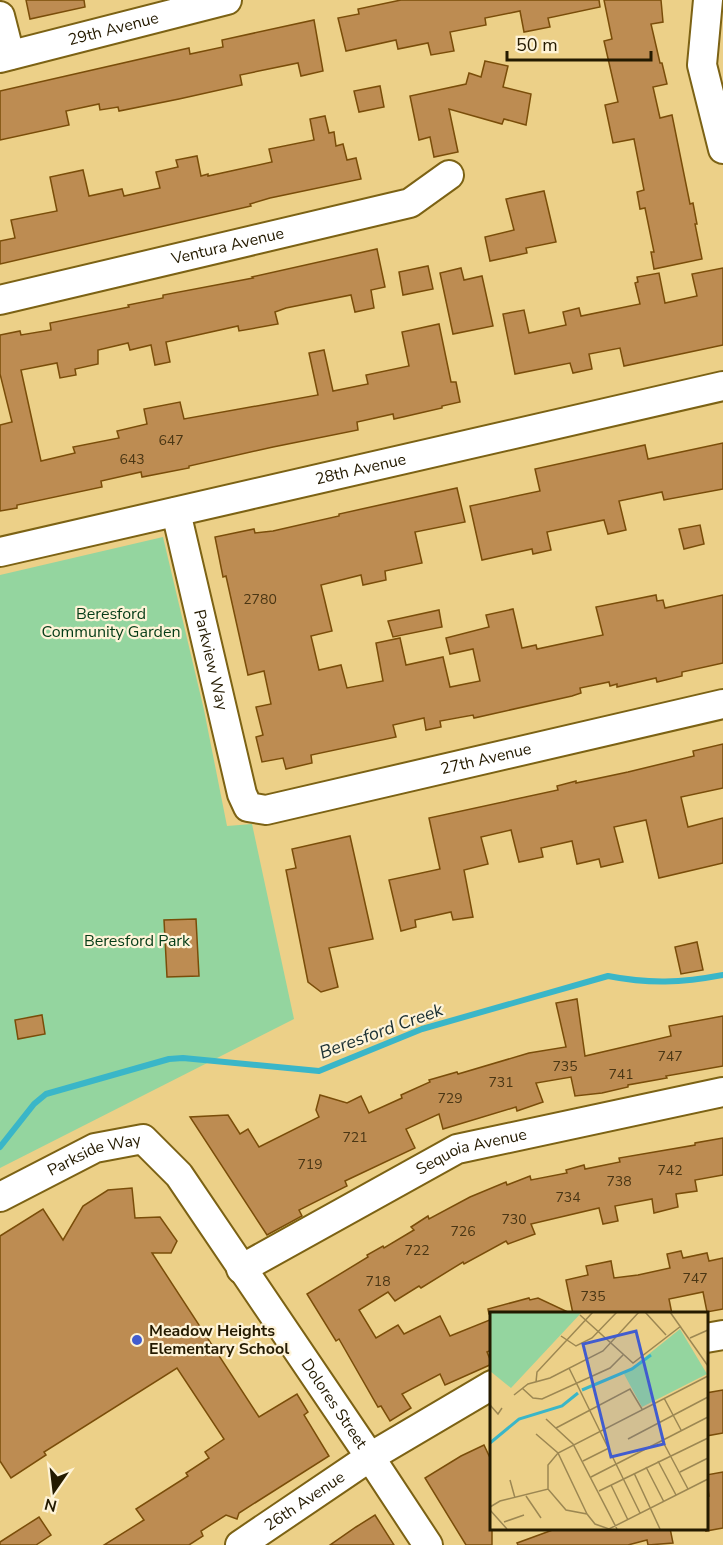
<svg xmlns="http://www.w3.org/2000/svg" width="723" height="1545" font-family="'Nunito Sans',sans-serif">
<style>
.green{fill:#94d59f}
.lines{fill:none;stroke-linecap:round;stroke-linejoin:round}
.stream{stroke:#3ab6c8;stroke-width:6}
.building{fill:#bd8c52;stroke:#7a4d09;stroke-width:1.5}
.minor-casing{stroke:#7c6214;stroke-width:32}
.minor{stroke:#fff;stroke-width:28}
.poi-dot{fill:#415ccf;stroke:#fef3d7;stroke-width:2}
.labels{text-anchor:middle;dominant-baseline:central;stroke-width:4.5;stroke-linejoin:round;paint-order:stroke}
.number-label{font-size:14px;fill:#4a3614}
.street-label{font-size:16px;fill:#241a00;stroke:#fef3d7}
.park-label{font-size:16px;fill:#053c17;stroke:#fef3d7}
.poi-label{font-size:16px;font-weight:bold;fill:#241a00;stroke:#fef3d7;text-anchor:start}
.water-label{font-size:18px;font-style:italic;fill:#1a2f32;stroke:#fef3d7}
.inset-river{fill:none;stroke:#3ab6c8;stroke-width:3}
.inset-road{fill:none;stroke:#9c8752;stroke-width:1.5}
.view{fill:#415ccf;fill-opacity:0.15;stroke:#415ccf;stroke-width:3}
.inset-edge{fill:none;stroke:#241a00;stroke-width:3}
</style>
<rect width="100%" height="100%" fill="#ecd088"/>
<polygon class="green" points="163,537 204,710 227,826 252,824 294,1019 0,1168 0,575"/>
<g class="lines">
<path class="stream" d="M0,1147L34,1104L46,1094L169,1059L183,1058L319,1071L422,1029L608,976C649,984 681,983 723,975"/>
</g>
<g class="building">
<polygon points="26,0 84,0 85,7 30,19"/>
<polygon points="401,0 599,0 600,7 548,18 550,27 524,32 520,11 485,18 486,25 450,32 454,51 431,55 428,43 398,49 396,40 346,51 338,18 359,14 358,9"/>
<polygon points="604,0 661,0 663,22 651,24 660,63 662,63 667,84 653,87 660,118 672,115 690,204 693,203 697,224 695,224 702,259 654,269 651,252 654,252 645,208 640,209 637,192 644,190 634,139 613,143 605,105 618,102 604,41 612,39"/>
<polygon points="314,20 323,71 301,76 298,63 240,75 242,85 179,99 119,111 118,107 100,110 99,104 66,111 69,125 0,140 0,91 189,48 190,54 223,47 222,40"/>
<polygon points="485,61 508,66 503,87 531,94 526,125 504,119 502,124 449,109 458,152 434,157 430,137 419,140 410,96 466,84 469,73 481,77"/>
<polygon points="380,86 384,107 359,112 354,91"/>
<polygon points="325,116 329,133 334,132 336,146 343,144 347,160 356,158 361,179 270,198 250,204 251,206 0,264 0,241 15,238 11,220 57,211 50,177 83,170 89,196 122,189 124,196 160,188 156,172 178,167 176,160 197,156 201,176 208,174 208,176 272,162 269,149 314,140 310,119"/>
<polygon points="544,191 556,242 526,248 527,253 490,261 485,237 514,230 506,199"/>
<polygon points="377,249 385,287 371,290 374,308 355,312 351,295 286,308 275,312 278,324 239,331 238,326 166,342 170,362 155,365 151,345 130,350 128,343 98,350 98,364 75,369 76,375 60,378 57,363 21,370 41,461 75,453 73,447 119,438 117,431 147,424 144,409 180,402 184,419 318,395 309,353 324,350 333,391 368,384 366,375 409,366 402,332 439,324 451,382 456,382 460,402 442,406 442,408 394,419 393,414 357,422 358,430 273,447 189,466 189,468 142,477 141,472 101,481 102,487 17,505 17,508 0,511 0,425 12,422 0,374 0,335 20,331 21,335 51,330 50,323 129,307 128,305 163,298 163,295 253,278 252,277"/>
<polygon points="428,266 433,289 403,295 399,272"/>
<polygon points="461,268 464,280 482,276 493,326 453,334 440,273"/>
<polygon points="723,268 723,345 624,366 620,348 589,354 592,369 573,373 570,363 515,374 503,314 524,310 529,333 566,325 563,312 579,308 581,316 640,304 635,283 638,282 637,277 659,273 665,303 697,296 692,274"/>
<polygon points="723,443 723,489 664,500 662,492 619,501 626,530 608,534 604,520 547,532 551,550 533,554 532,549 482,560 470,506 540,491 535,469 645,445 648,459"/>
<polygon points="457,488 465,522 415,532 422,563 385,571 386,580 363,585 361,575 321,585 332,631 311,636 319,670 341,665 347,688 383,681 376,643 400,638 406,665 443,657 450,687 480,681 473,649 450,654 446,638 489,627 486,615 513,609 522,648 536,645 537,649 603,635 596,607 656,595 657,601 663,600 665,608 723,595 723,663 682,672 682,676 657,682 656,678 617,687 617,684 610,686 609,682 580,688 581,693 572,696 474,718 473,715 440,721 441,727 426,730 424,718 393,725 396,737 311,755 312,763 286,769 283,758 262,762 256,737 263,735 256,707 271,704 264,671 248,675 226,576 223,577 215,537 254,529 255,533 273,531 339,516 339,514"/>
<polygon points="700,525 704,544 684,549 679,529"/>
<polygon points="439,610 442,627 393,637 388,621"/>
<polygon points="723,744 723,788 681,797 688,827 723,818 723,863 659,878 646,820 614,827 623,862 601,867 599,859 577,864 572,841 541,848 543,857 519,862 511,830 481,837 488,864 464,870 473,917 453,920 451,912 415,920 416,927 401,931 389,880 440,869 429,818 558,790 557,786 576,781 576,783 628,772 694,756 693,751"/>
<polygon points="350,836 373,939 329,948 338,987 321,992 308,982 286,870 296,868 292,849"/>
<polygon points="196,919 199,976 167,977 164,920"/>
<polygon points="697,942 703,970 681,974 675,947"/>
<polygon points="577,999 585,1056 671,1036 669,1026 723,1016 723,1066 666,1076 667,1078 628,1085 628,1087 602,1093 575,1096 571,1077 536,1083 543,1102 517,1111 516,1107 443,1129 439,1114 406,1129 415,1148 345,1181 347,1186 299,1210 302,1216 267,1235 190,1117 228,1115 240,1134 248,1129 259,1147 319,1117 316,1110 320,1095 347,1103 361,1096 369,1113 402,1098 401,1095 430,1082 429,1080 457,1072 458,1074 529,1053 566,1047 556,1003"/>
<polygon points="42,1015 45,1034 18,1039 15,1020"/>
<polygon points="723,1138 723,1175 695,1180 697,1191 676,1194 678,1207 654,1213 652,1199 615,1206 618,1221 603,1224 599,1208 531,1224 535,1234 508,1244 506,1241 464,1264 463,1262 421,1288 419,1286 395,1301 388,1292 359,1310 376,1338 398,1325 404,1334 440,1316 450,1336 492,1319 492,1350 487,1352 492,1364 445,1385 440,1374 402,1394 411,1408 390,1421 381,1406 378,1407 339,1339 336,1341 307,1294 368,1257 367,1255 383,1246 384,1248 414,1230 411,1227 428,1216 429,1219 470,1197 506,1182 507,1185 530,1176 531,1180 567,1173 566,1170 584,1165 585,1169 620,1162 619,1158 695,1145 695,1143"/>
<polygon points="132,1188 135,1218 160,1217 177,1241 171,1253 152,1253 259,1417 297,1394 308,1412 304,1415 329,1456 239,1513 237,1519 226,1515 201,1531 203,1536 189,1545 104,1545 144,1520 136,1509 188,1476 186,1473 209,1458 205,1452 224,1439 177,1368 44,1452 46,1455 11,1478 0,1461 0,1236 43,1209 63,1240 83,1206 108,1190"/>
<polygon points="681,1251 683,1258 707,1253 709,1261 723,1258 723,1309 707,1312 703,1292 669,1299 672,1314 573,1314 566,1280 588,1275 586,1266 611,1261 614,1278 638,1275 670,1268 667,1254"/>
<polygon points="529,1298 530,1300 538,1298 572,1314 489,1314 488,1309"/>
<polygon points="723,1390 723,1433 706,1436 706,1393"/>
<polygon points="484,1445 492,1462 492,1545 466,1545 425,1478 461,1456"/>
<polygon points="723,1472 723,1528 706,1531 706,1496 709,1496 706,1475"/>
<polygon points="375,1515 394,1545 330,1545 356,1527"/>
<polygon points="39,1517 51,1535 36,1545 0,1545 0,1542"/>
<polygon points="558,1528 670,1528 673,1543 648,1545 647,1540 628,1545 518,1545 517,1543"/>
</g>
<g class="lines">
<g class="minor-casing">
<g id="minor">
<polyline points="708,0 702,65 723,149"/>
<polyline points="0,16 10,55"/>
<path id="s1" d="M0,58L227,0"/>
<path id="s2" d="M0,300L410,203L449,175"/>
<path id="s3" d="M176,512L242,794L248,807L266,810L723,704"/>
<path id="s4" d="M0,552L723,386"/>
<path id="s5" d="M0,1197L95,1148L143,1139L179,1175L370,1457L428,1545"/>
<path id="s6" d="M241,1269L457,1149L723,1092"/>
<polyline points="706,1338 723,1335"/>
<path id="s7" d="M240,1545L370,1457L492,1385"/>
</g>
</g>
<use href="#minor" class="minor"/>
</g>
<circle class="poi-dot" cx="137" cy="1340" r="6"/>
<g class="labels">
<g class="number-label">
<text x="171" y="440">647</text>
<text x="132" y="459">643</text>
<text x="260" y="599">2780</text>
<text x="670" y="1056">747</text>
<text x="565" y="1066">735</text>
<text x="621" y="1074">741</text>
<text x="501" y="1082">731</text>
<text x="450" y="1098">729</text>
<text x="355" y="1137">721</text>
<text x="310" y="1164">719</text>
<text x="670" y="1170">742</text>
<text x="619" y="1181">738</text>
<text x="568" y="1197">734</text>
<text x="514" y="1219">730</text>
<text x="463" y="1231">726</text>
<text x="417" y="1250">722</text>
<text x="695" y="1278">747</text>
<text x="378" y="1281">718</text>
<text x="593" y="1296">735</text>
</g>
<g class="street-label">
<text stroke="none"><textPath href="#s1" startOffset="117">29th Avenue</textPath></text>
<text stroke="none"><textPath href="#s2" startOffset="234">Ventura Avenue</textPath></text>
<text stroke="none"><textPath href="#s4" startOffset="370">28th Avenue</textPath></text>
<text stroke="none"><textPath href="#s3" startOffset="152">Parkview Way</textPath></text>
<text stroke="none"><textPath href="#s3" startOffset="548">27th Avenue</textPath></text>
<text stroke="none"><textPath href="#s6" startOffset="260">Sequoia Avenue</textPath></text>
<text stroke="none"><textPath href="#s5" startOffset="104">Parkside Way</textPath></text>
<text stroke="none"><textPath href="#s5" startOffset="483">Dolores Street</textPath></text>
<text stroke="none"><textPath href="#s7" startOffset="78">26th Avenue</textPath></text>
</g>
<g class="park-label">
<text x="111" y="614">Beresford<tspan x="111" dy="18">Community Garden</tspan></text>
<text x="137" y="941">Beresford Park</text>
</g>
<g class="poi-label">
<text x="149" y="1331">Meadow Heights<tspan x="149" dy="18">Elementary School</tspan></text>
</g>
<g class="water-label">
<text transform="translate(381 1031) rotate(-20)">Beresford Creek</text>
</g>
</g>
<g transform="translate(490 1312)">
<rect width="218" height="218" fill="#ecd088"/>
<path d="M0,0H92L21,76L0,59ZM190,17L217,62L152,95L134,62Z" fill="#94d59f"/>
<path class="inset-river" d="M92,78L142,57L161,43M0,131L29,107L72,94L88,81"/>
<path class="inset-road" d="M155,0L176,23M180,0L218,54M90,3L143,51L191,14M71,24L86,34L102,26L127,0M200,26L218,18M79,56L150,201M46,70L47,60L103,0M32,76L43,86L52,87L120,56L133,43M24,83L38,72L60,66L113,39L149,0M174,86L191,118M0,93L8,102L12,96M56,107L83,132L127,217M66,116L140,77L152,97M46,122L68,141L97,202M138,127L218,85M172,128L198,177M93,149L119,136M168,149L186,183M156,155L174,190M190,160L218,146M144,161L170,217M101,165L218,105M20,168L25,186M121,173L138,208M58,177V153L68,141L218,64M109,179L218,126M36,184L51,206M0,195L10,189L58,177L76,198L97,202L105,212L119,217L218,167M0,198L17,217M14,210L34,203"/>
<path class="view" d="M146,19L174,132L121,145L93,32Z"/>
<rect width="218" height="218" class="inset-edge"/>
</g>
<g transform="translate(54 1491) rotate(194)" stroke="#fef3d7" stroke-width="4.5" paint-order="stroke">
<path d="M0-4.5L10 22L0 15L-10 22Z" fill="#241a00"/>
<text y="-9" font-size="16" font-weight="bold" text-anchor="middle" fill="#241a00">N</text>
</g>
<path d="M507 51v9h144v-9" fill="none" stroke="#241a00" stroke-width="3"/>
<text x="516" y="51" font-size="18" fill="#241a00" stroke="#fef3d7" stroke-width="4.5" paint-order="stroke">50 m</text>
</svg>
